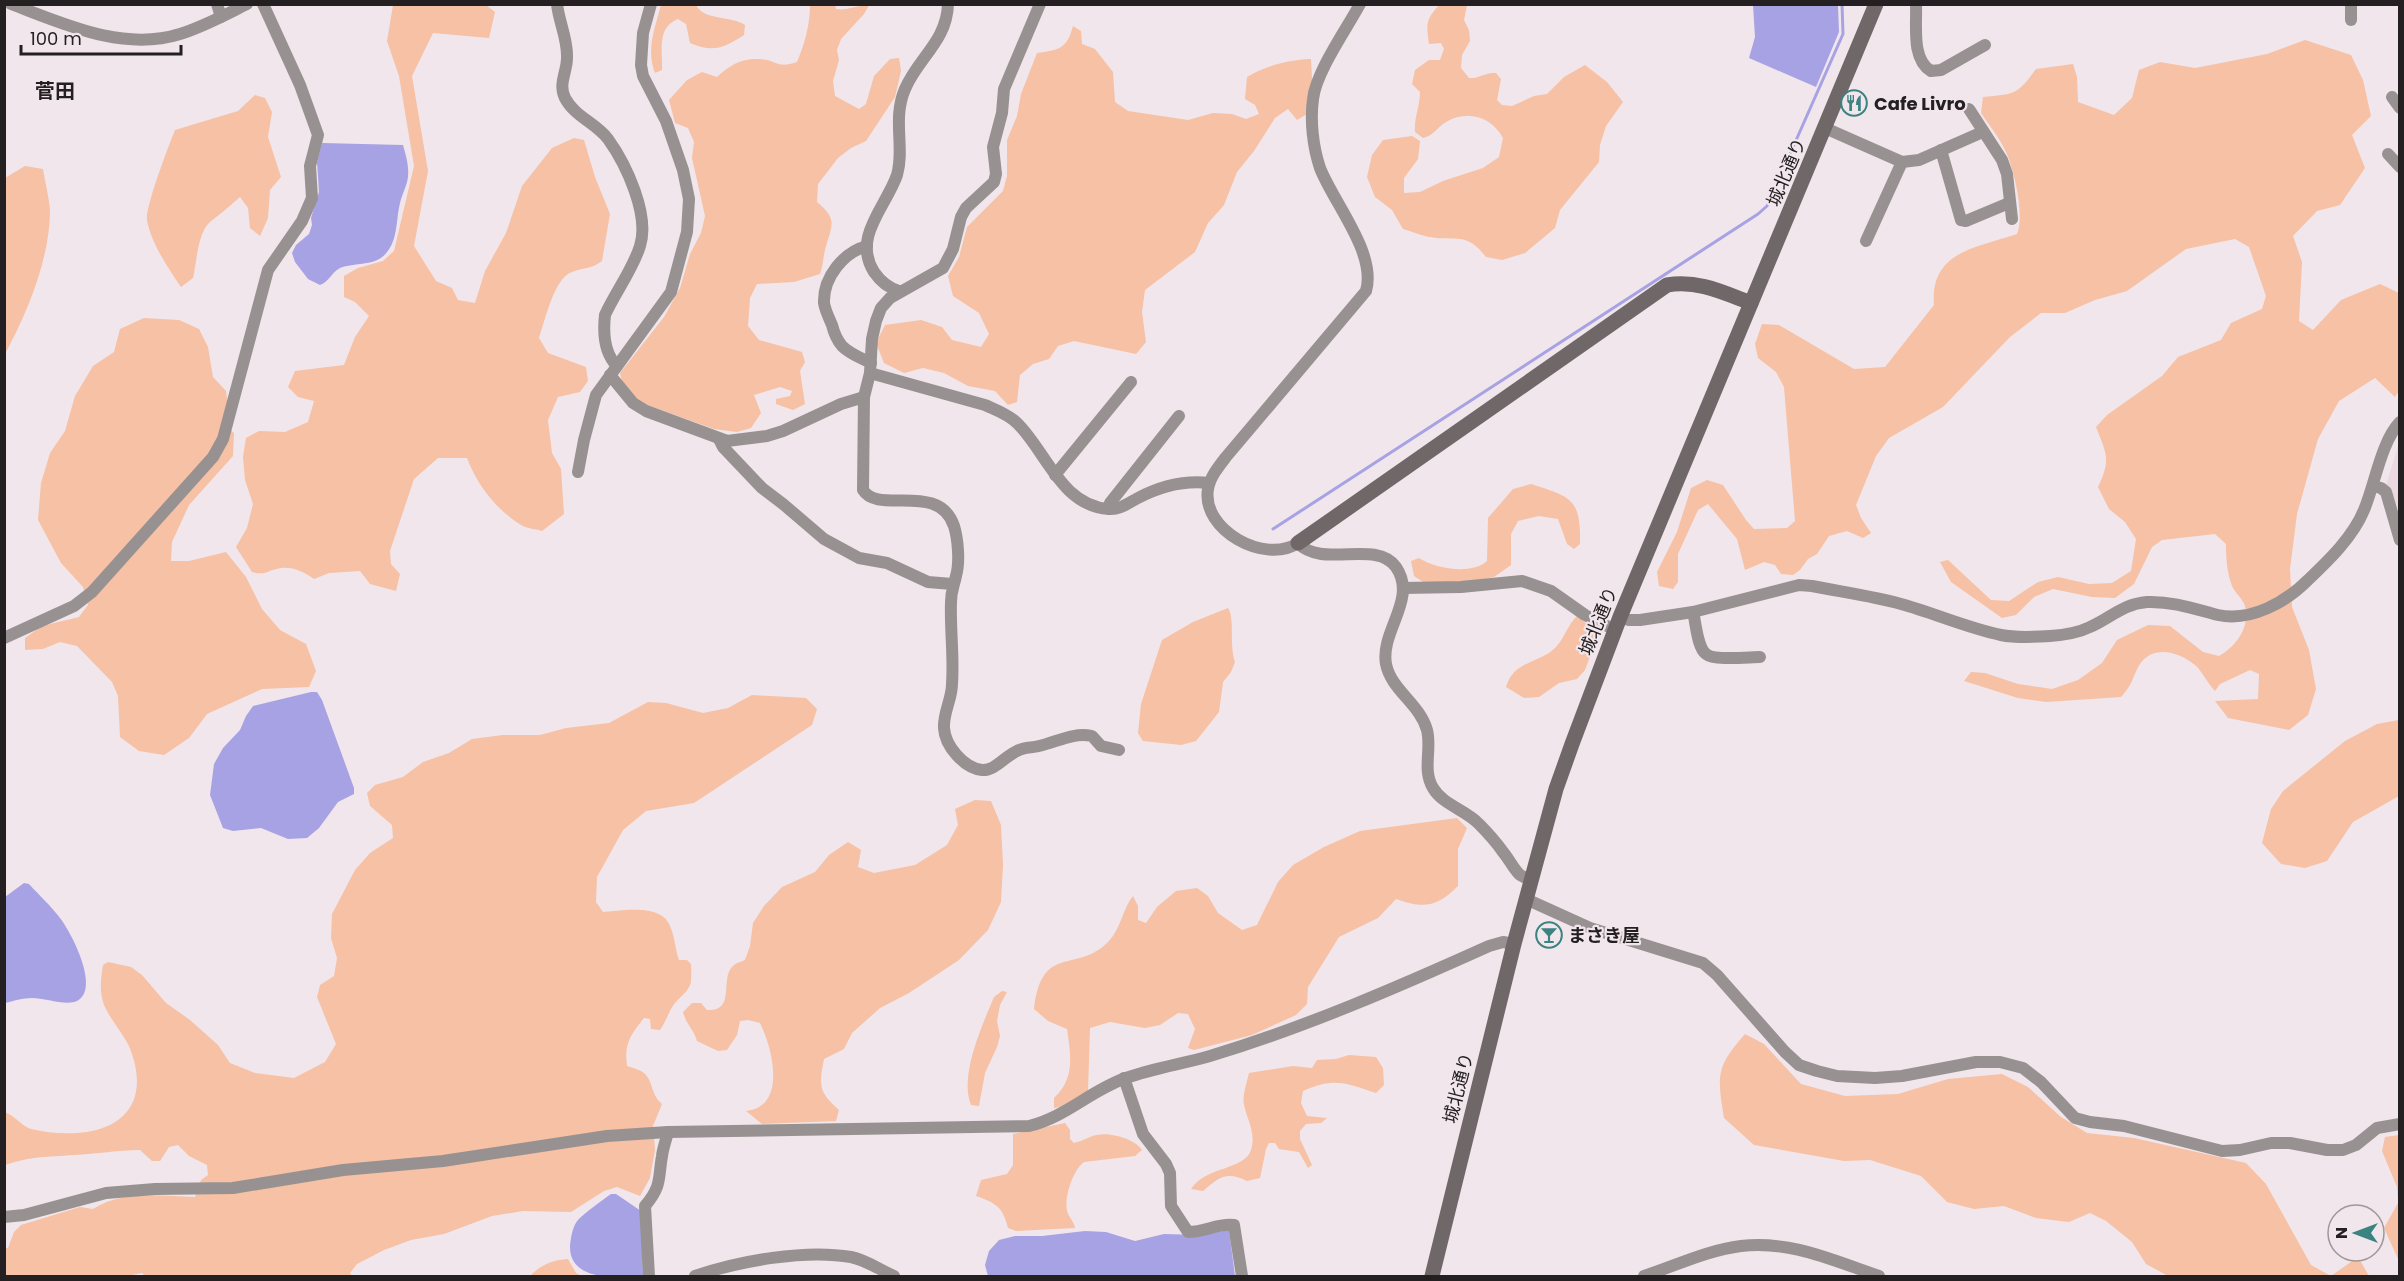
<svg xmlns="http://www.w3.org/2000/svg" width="2404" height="1281" font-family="Poppins,'Noto Sans JP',sans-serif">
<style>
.built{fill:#ebd8e1}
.green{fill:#f6c1a4}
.water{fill:#a6a2e4}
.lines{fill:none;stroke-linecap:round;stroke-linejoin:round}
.stream{stroke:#a6a2e4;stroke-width:3}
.street{stroke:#979291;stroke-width:12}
.secondary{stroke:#706868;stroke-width:15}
.labels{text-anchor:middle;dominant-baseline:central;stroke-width:4.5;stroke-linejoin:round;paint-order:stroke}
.poi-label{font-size:18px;font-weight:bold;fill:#242021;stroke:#f1e6eb;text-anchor:start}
.street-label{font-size:18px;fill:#242021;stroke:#f1e6eb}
.neighbourhood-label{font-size:20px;font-weight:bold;fill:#242021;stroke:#f1e6eb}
</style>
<rect width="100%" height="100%" fill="#f1e6eb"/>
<polygon class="built" points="2399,443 2399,528 2386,485"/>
<g class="green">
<path d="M393,5H486L495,12L489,38L433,33L412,76L428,171L414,246L436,281L452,288L458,300L475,303L485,271L506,233L522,186L552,148L574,138L584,140L595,177L610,214L602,261C590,270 584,267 572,272C554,278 545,321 539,338L548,353L586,367L588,381L580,392L558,397L548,420L552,453L561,469L564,514L542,531C536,529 529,529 523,526C498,512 477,485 467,458H438L414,479L390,551L391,564L400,574L396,591L370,584L360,571L329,573L314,579C304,572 294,567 281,568C267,570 267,576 252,572L236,547L247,528L253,504L245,480L243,457L246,438L259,431L285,432L308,422L314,401L298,397L288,387L295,371L344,365L355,337L369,316L355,302L344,297V276L358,268L383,261L394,251L414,166L399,76L387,41Z"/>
<path d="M661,5H696C704,21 730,15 745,25L744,35C724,48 713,53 690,43L686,24L678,19C656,28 663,50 662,70L655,73C646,49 655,28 661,5Z"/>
<path d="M810,5H835L836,9C847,11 857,5 869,5L864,14L841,39L837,50L839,60L833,81L835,96L859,109L866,104L874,76L890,59L899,58L901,71L895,97L866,141L851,148L838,158L818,184L817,202C839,220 831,226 825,250C823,258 823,266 820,274L794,282L757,284L750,298L748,326L759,340L802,352L805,362L800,371L805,404L793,410L776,404V399L790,396L792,391L780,387L754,395L761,413L751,428L737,432L714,429L636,401L622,382L620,373L664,317L680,288L690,254L701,233L705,216L692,158L694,142L688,128L675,123L669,100L687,80L702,72L717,77C730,65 741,58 760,59C777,60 777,69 797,62C805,43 810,24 810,5Z"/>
<path d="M1439,5H1467L1464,20L1469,30L1470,41L1462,55L1461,68L1469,78C1479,79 1485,72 1496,73L1501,79L1497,100L1502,105L1512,106L1534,96L1547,94L1564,77L1585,65L1607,82L1623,102L1606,126L1600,145L1599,162L1560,210L1555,228L1525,253L1502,260L1486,257C1466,231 1457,242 1430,237C1421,236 1412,231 1403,229L1392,210L1375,197L1367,177L1372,155L1383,140L1412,136L1420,141L1418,159L1404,178V193L1420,192L1443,181L1483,168L1499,157L1503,138C1492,117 1467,109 1446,122C1436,128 1436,134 1423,138L1415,132C1414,118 1420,106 1420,92L1412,84L1415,70L1429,60H1440L1444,49L1441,43L1429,44C1426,23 1426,20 1439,5Z"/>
<path d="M1073,26L1081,31L1082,44L1095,49L1113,72L1115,102L1128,111L1188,120L1213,113L1232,114L1246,119L1259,114L1255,105L1245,99L1247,77C1268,65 1288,60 1311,59L1312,79L1307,114L1297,120L1288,109L1275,118L1254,151L1237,172L1224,205L1208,223L1195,252L1145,290L1142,312L1146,342L1136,354L1074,341L1058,346L1049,359L1033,364L1020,375L1017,402L1008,405L995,391L968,386L944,373L923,368L904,373L884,363L876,343L885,325L921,320L942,327L952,340L981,347L989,334L979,313L953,296L948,276L959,257L967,227L1003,191L1007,176V140L1017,116L1021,94L1037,53C1059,50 1067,49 1073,26Z"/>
<path d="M2305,40L2351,55L2363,80L2371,116L2352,135L2365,168L2340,205L2317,211L2293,236L2302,262L2299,321L2313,330L2341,300L2380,284L2399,293V391L2395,397L2375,378L2339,401L2318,439L2297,514L2290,569L2292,607L2309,650L2316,689L2308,715L2289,730L2228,718L2215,701L2258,699L2259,674L2250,670L2220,684L2215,691C2207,683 2203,672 2195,665C2180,652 2153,644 2140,664C2132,677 2134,683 2121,697L2046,702L2018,698L1964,681L1971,672L1985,673L2018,684L2052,689L2078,680L2102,663L2117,640L2148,625L2170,626L2203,652L2219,656C2237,646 2250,627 2245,606C2243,599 2235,593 2232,586C2227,572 2226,559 2226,544L2215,534L2162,540L2152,547L2134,584L2115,598L2092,597L2053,589L2034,597L2016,615L2002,618L1951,582L1940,562L1948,560L1991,600L2009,601L2038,582L2058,577L2089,584L2112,583L2131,571L2136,539L2125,522L2109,509L2098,487C2111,459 2107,455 2096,427L2107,415L2162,376L2178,357L2221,340L2231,323L2262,309L2266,296L2249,247L2235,239L2186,249L2127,291L2095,300L2065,313H2041L2010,337L1943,407L1889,438L1876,456L1856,505L1861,518L1871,533L1863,538L1847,531L1829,536L1817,554L1808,559L1800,570L1793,575L1781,574L1775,565L1764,562L1745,570L1737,539L1708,504L1698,510L1678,554V582L1673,589L1659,586L1657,572L1677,532L1691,488L1707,480L1723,485L1746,520L1754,529L1787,528L1795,521L1784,387L1776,372L1758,358L1755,344L1762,324L1779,325L1854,369L1885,367L1934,305C1930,251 1976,248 2017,234C2025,215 2014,168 2005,150C1999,137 1989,125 1981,113L1983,97C2015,94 2017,95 2036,69L2073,64L2077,77L2078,102L2114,115L2132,98L2139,70L2160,62L2195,68L2267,54Z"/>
<path d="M255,95L265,98L272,112L268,137L281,177L270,190L268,218L260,236L250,228L248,208L240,197C230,206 220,214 210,222C197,234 197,262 193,278L181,287C168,268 151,243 147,220C145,207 169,145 175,130L238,111Z"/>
<path d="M25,166L43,169C45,182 49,197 50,210C50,259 27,313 5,354V178Z"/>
<polygon points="144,318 179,320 199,329 208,347 213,377 226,391 228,406 222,424 234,433 233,456 189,505 172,542 171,561 189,561 226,552 246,577 262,609 280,630 306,644 316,671 309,687 262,689 207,714 189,738 164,755 139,751 120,737 118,696 112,682 77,646 60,642 43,649 25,650 25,638 42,626 79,617 88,605 83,587 61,563 38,520 41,483 50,453 65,431 75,396 93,366 114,352 120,329"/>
<path d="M1531,484C1571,497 1581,498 1580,544L1574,549L1567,544L1558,519L1539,516L1518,521L1511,534V565L1494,577L1465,583L1423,582L1414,576L1411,561L1419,558C1435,569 1472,575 1487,561L1488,518L1513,489Z"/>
<path d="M1228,608C1235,618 1229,645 1235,662L1231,672L1223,682L1219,712L1196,741L1181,745L1143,741L1138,733L1141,704L1162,640L1193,622Z"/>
<path d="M1577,616L1593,629L1596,640L1585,670L1577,679L1559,683L1539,697L1524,698L1506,687C1513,664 1531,664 1549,653C1564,643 1565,628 1577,616Z"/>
<path d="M752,695L806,698L817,709L812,725L694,803L646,811L623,830L597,877L596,902L603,912C622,911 661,903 670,926C675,937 675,949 679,960H687L691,964C692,989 691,986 675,1003C669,1010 666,1022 660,1030L651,1029L650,1019L644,1018C630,1036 624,1043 627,1066C633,1068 641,1070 645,1074C654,1083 650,1093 662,1104L653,1126L655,1150L650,1178L640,1196L617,1187L604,1191L571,1212L523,1211L492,1216L444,1234L411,1240L384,1250L357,1264L350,1273L352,1276H145L142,1273L127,1276H5V1248H8L14,1232L21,1225L80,1207L93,1209C123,1190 160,1196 195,1197L201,1180L208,1175L207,1165L189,1156L178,1145L169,1147L160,1161H152L140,1150C118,1150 96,1154 74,1155C46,1157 32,1156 5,1165L4,1112C15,1115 21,1126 31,1129C56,1135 89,1136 112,1124C143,1107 141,1073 128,1044C121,1031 110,1019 104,1005C99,991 101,979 103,965L108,962L131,967L142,975L166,1003L190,1020L218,1045L230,1063L255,1073L294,1078L325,1062L336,1044L317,997L320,985L334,976L337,958L331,938L332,914L355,870L370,853L393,838L392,825L370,806L367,793L375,785L403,777L423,762L449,753L472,739L503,735H540L566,728L609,723L648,702L666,703L703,713L728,708Z"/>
<polygon points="2399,720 2399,796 2353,822 2327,861 2305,868 2281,864 2262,843 2271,809 2283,791 2345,741 2377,724"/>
<path d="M975,800L991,801L1001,825L1003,865L1001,902L988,930L959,960L909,993L880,1008L852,1033L844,1049L824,1059C819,1085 818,1092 839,1110L836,1121L762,1124L746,1111C787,1107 773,1049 760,1023L748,1020L740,1021L737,1035L727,1050L718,1051L697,1041C694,1030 686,1024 683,1012L692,1003H701L707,1010C736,1012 720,979 732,967C735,963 741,962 745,960L750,946L753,923L764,906L782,887L815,872L829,855L848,842L861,850L858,867L874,873L915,865L947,845L958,825L955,809Z"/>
<path d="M1457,818L1467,828L1458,849V886C1437,907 1424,909 1396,899L1378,918L1339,937L1308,987L1307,1004L1296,1015L1252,1035L1194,1050L1188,1048L1195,1029L1188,1014L1178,1013L1160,1025L1145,1028L1110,1022L1090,1028L1088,1091L1060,1107L1054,1108V1098C1075,1079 1071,1055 1067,1029L1048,1021L1034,1009C1042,942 1076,975 1109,941C1121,928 1123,908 1133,896L1138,906V920L1146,923L1157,907L1176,891L1197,888L1208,896L1218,913L1242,930L1257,925L1278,882L1293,865L1324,847L1360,831Z"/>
<path d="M1002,991L1007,992L1000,1005L997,1021L1000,1036L997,1047L985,1073L979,1106L971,1105C959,1076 982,1026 994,997Z"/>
<path d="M1745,1034L1764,1044L1801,1084L1845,1096L1898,1094L1948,1079L2002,1074L2028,1087L2061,1117L2087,1133L2134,1138L2246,1163L2266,1184L2311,1265L2331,1276L2358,1257L2369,1276H2168L2146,1264L2132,1242L2106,1221L2090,1213L2069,1222L2036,1218L2004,1206L1974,1209L1947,1202L1921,1176L1870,1160L1844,1161L1754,1145L1724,1118C1717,1075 1716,1067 1745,1034Z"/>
<path d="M1349,1055L1376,1057L1383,1068L1384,1085L1376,1093C1346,1083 1334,1077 1303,1091L1301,1103L1307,1116L1327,1118L1321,1123L1306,1124L1300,1131V1139L1312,1165L1308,1168L1299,1152L1279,1149L1275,1143H1269L1266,1149L1260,1178L1247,1181C1227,1171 1219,1177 1203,1191L1191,1189C1206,1166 1245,1170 1251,1150C1256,1133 1248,1122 1244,1105C1242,1096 1247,1082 1249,1073L1293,1066L1312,1068L1317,1060L1336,1059Z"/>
<path d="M1065,1123L1070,1130V1139L1074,1143C1084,1141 1089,1136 1097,1135C1110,1132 1135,1139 1142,1150L1135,1156L1084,1162C1073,1170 1064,1197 1067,1211C1069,1218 1074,1221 1075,1228L1016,1231L1008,1228C1003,1207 996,1203 976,1196L981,1180L1007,1174L1013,1165V1134Z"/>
<polygon points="2399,1135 2400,1135 2399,1261 2384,1228 2398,1203 2397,1187 2382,1151 2385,1137"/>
<path d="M568,1259L576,1273L582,1276H530C541,1265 552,1260 568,1259Z"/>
</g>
<g class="water">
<polygon points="1753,5 1838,5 1839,32 1816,87 1749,58 1755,37"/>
<path d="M322,143L403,145C406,156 409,165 408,177C407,186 402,194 400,203C396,219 398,239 387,252C376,267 355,262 340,268C331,273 329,282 320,285L308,279L295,262L292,253L296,245L309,234L312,225L311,218L319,192L317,162Z"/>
<polygon points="311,692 317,692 322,700 354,788 354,794 338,802 319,828 307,838 288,839 261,828 233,831 223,828 210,795 214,764 223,748 240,730 246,716 253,706"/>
<path d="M24,883L29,884C39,895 51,906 60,918C71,932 101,989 77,1001C66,1006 45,998 32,998C23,998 13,1001 5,1003V897Z"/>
<path d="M611,1194H616L641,1211L643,1275C617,1279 569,1281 570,1246C571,1238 572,1227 578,1220C586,1212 601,1201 611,1194Z"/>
<polygon points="1229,1230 1235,1276 988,1276 985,1265 989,1251 999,1240 1015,1236 1042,1236 1085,1231 1106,1232 1135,1241 1164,1234 1199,1235"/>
</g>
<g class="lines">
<polyline class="stream" points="1273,529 1758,214 1767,206 1843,34 1842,4"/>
<g class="street">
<path d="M11,4C64,24 123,52 180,34C203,27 225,15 247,4"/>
<polyline points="217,4 221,17"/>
<path d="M557,4C559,23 568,39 567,58C567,72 558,84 565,98C575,117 596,123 608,139C626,164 650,215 640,246C633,269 615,293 605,315C603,333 604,353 617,366"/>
<path d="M1040,4L1004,89L1002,113L993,147L996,174L994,182L966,208L961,217L953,249L943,268L890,298L881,308L876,321L872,339L870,373L864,397L863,490C878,515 939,481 954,526C958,539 960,562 956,576C954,586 951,590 951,602C950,629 954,657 952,684C952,699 943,713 944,728C945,746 964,768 982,770C995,771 1005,756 1017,751C1024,747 1031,748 1039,746C1057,742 1073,732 1092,736L1101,746L1119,750"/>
<path d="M1360,4C1346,30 1316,72 1313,99C1310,121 1313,147 1320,168C1333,202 1377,253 1366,291L1226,457C1219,466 1210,477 1208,489C1201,530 1265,565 1298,543C1322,569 1376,539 1396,567C1418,599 1380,631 1386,664C1391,690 1420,704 1427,730C1432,749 1422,770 1433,788C1443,805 1466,810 1479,824C1488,833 1496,842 1503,852C1509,859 1513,868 1519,874C1522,877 1527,878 1531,880"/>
<path d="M1916,4C1917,25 1911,59 1931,71L1941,70L1985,45"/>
<polyline points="2351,20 2351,4"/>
<polyline points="2392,97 2400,108"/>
<polyline points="1969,109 2002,160 2007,174 2012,219"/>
<polyline points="1825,128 1902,162 1866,241"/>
<polyline points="1941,150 1961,220 1966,221 2009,203"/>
<polyline points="2388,154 2400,167"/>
<polyline points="1902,162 1919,160 1978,134 1982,131"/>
<path d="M867,246C844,252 823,277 824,303C825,310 829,318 832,325C834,333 837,340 842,346C850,354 861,358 871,363"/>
<path d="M899,291C888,288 881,282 874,272C852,237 886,207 897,175C905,148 892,119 905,89C918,58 947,41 948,4"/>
<path d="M870,373L985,405C996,410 1008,414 1017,423C1046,451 1061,506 1109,509C1120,510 1128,503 1138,498C1161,486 1183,480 1209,483"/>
<polyline points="610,375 633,403 646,411 727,441 767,436 783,431 841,404 864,397"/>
<polyline points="719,439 723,447 762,488 783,504 824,539 859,558 887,563 928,582 952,584"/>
<polyline points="578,472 584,440 596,395 671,292 687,232 689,199 683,170 666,121 643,76 641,65 643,33 651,4"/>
<polyline points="1055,475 1131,382"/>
<polyline points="2373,486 2381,488 2386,492 2400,540"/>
<polyline points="1109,509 1110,503 1179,416"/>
<polyline points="1403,588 1461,587 1522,581 1551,591 1585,615 1615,630"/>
<path d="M1693,612C1696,623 1697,647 1706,654C1714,661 1749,657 1760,657"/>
<path d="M1620,617L1629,620H1640L1693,612L1799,585L1812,586C1842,592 1872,596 1901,604C1934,613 1967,628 2001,635C2016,638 2035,637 2050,636C2064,635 2078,633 2090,627C2111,618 2122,604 2147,602C2172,601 2195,609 2218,615C2251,622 2286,602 2308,580C2329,560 2353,537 2364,510C2375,484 2381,442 2400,422"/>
<polyline points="4,638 74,606 92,592 213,457 223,439 268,270 302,221 312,198 310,166 318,135 300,85 263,4"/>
<polyline points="1526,899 1590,928 1703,963 1717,975 1785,1052 1799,1065 1817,1071 1837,1076 1875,1078 1902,1076 1976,1062 2000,1062 2023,1068 2041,1082 2075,1118 2090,1122 2124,1126 2222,1151 2240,1150 2271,1143 2290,1143 2327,1150 2343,1150 2356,1145 2377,1128 2400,1124"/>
<path d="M1124,1078L1143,1134L1166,1164L1170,1173L1171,1206L1188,1232C1206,1232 1217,1223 1234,1225L1242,1276"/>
<path d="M4,1217L24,1215L106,1193L155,1189L233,1188L343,1170L443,1161L607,1136L668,1132L1029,1126C1066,1117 1091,1090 1126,1078C1154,1068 1182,1064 1210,1056C1306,1027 1398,987 1489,946L1503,942L1514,944"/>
<path d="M649,1276L645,1206C662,1186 658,1179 662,1156C663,1148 666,1140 668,1132"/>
<path d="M695,1276C739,1261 805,1249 851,1257C866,1260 880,1270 894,1276"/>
<path d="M1644,1276C1675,1266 1708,1250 1741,1246C1790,1240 1834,1261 1879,1276"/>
</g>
<g class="secondary">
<path d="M1298,543L1667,285C1698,280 1722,292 1751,303"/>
<polyline points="1432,1276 1514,944 1556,789 1572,744 1620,617 1876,4"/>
</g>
</g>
<defs>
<g id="restaurant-ring" transform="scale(1.35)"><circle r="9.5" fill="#f1e6eb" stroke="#3b8381" stroke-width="1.5"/><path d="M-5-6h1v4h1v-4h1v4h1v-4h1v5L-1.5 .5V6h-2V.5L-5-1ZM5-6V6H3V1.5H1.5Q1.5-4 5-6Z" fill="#3b8381"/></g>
<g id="bar-ring" transform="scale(1.35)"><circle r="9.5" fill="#f1e6eb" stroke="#3b8381" stroke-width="1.5"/><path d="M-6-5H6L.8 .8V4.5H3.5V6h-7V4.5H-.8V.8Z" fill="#3b8381"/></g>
</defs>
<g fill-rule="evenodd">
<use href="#restaurant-ring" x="1854" y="103"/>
<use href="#bar-ring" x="1549" y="935"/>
</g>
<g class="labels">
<g class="poi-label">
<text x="1874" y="103">Cafe Livro</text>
<text x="1568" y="935">まさき屋</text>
</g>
<g class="street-label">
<text transform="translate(1786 172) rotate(-67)">城北通り</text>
<text transform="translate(1598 621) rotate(-68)">城北通り</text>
<text transform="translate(1458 1088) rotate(-76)">城北通り</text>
</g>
<g class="neighbourhood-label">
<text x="55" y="91">菅田</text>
</g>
</g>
<rect width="2404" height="1281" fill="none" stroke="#242021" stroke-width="12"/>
<g transform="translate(2356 1233) rotate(270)"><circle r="28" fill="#f1e6eb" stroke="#9f979a" stroke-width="1.5"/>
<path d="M0-4.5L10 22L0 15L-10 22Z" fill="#3b8381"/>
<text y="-9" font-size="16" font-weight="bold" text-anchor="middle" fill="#242021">N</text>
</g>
<path d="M21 45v9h160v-9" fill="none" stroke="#242021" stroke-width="3"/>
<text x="30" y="45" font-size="18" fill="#242021" stroke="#f1e6eb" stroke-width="4.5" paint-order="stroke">100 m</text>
</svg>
